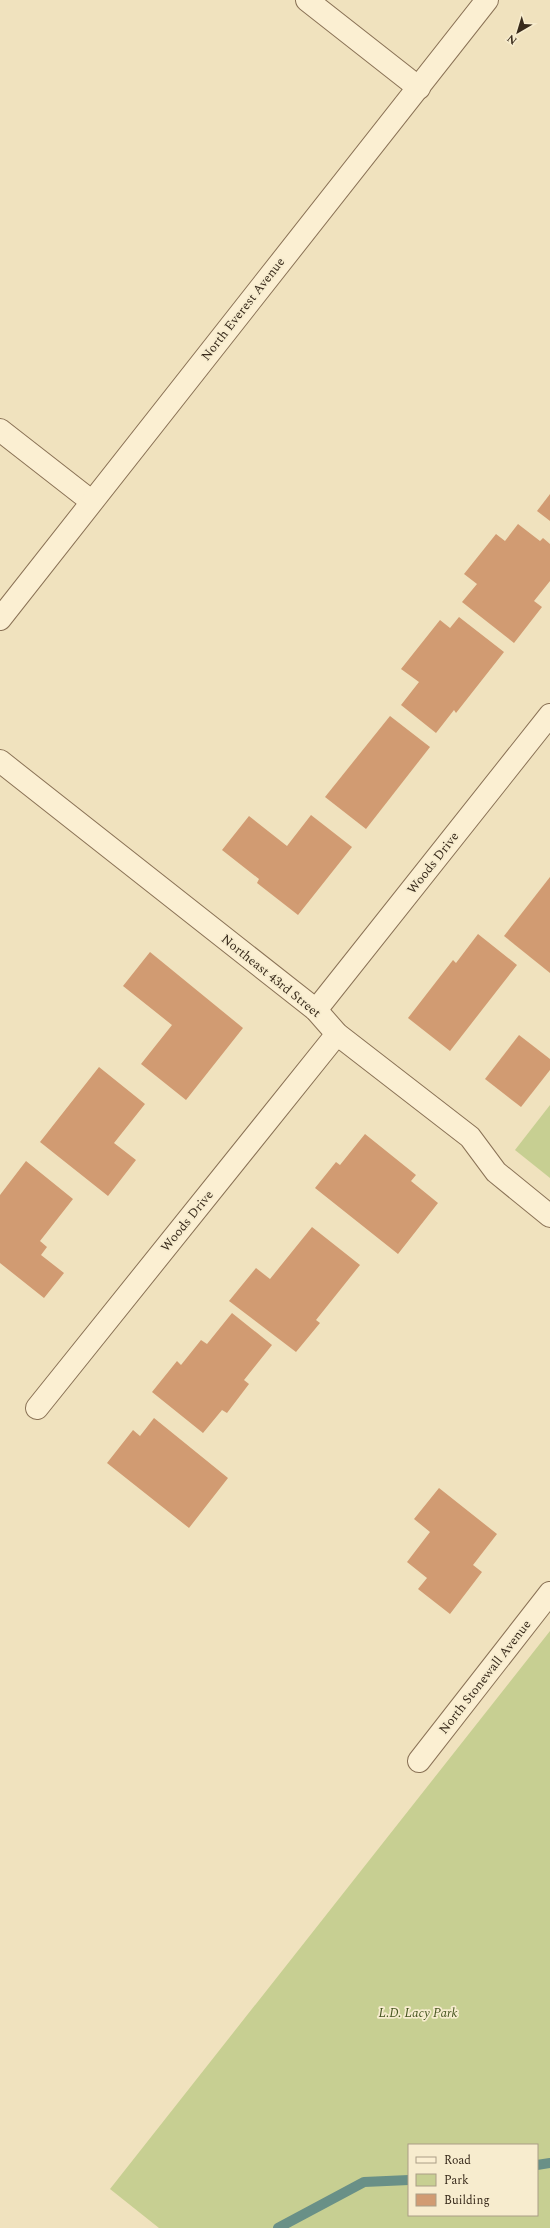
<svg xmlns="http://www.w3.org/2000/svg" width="550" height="2228" font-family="Spectral,serif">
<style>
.green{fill:#c7cf92;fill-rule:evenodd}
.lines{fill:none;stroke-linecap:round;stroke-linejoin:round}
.stream{stroke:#699087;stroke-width:10}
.building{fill:#d19b72}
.street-casing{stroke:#8a7256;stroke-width:24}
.street{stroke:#fbefd2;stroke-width:22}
.labels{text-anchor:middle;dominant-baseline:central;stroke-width:3.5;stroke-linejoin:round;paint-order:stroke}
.street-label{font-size:13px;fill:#382a1b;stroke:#f7ecce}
.park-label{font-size:13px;font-style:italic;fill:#475621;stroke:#f7ecce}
</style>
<rect width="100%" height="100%" fill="#f0e2be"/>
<g class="green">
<polygon points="550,1105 550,1178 515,1150"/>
<path d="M550,1631V2228H159L110,2189ZM409,2145H537V2215H409Z"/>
</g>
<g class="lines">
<g class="stream">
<polyline points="537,2165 550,2163"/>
<polyline points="278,2228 364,2182 409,2180"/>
</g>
</g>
<g class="building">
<polygon points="550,494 550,521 537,511"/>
<polygon points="518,524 540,541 543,538 550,544 550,581 534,601 542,607 514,643 462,602 477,584 464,574 496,534 505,541"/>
<polygon points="459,617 504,652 456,713 454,710 436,733 401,705 419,682 401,669 440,620 450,628"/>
<polygon points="390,716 430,747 366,829 325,797"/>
<polygon points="311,815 352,847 298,915 257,883 259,879 222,850 249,816 287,846"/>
<polygon points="550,877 550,973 504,936"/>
<polygon points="478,934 517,965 450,1051 408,1018 453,960 456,963"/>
<polygon points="150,952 243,1028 186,1100 141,1064 172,1025 123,986"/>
<polygon points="519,1035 550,1059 550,1070 521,1107 485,1079"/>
<polygon points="99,1067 145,1104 114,1143 136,1160 108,1196 40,1142"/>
<polygon points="365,1134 416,1175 411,1181 438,1203 398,1254 315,1188 336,1162 340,1165"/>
<polygon points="26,1161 73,1199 40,1241 47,1247 41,1255 64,1273 44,1298 0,1263 0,1195"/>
<polygon points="312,1227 360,1265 316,1320 320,1323 296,1352 229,1301 256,1268 270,1279"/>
<polygon points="232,1313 272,1345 244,1380 249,1384 227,1413 222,1410 203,1433 152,1392 177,1361 181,1365 201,1340 207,1344"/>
<polygon points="154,1418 228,1478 189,1528 107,1463 133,1430 140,1436"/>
<polygon points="439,1488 497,1534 473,1565 482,1572 450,1614 418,1589 427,1578 407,1562 430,1532 414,1519"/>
</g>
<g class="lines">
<g class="street-casing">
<g id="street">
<polyline points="307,0 419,88"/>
<polyline points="0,430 91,501"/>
<polyline points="0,619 487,0"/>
<polyline points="0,761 316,1010 337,1034 470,1137 496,1172 550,1216"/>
<polyline points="316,1010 550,715"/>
<polyline points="37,1408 337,1034"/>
<polyline points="419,1761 550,1593"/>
</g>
</g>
<use href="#street" class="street"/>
</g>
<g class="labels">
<g class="street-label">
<text transform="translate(243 309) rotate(-52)">North Everest Avenue</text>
<text transform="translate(433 863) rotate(-52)">Woods Drive</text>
<text transform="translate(271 976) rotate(39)">Northeast 43rd Street</text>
<text transform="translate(187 1221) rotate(-51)">Woods Drive</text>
<text transform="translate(485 1677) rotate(-52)">North Stonewall Avenue</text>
</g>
<g class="park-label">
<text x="418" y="2013">L.D. Lacy Park</text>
</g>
</g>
<rect x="408" y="2144" width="130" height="72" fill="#f7ecce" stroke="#ab9e86"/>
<rect x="416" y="2157" width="20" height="6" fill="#fbefd2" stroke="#ab9e86"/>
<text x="444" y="2164" font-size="12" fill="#382a1b">Road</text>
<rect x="416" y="2174" width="20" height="12" fill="#c7cf92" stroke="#ab9e86"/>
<text x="444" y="2184" font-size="12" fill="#382a1b">Park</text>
<rect x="416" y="2194" width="20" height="12" fill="#d19b72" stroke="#ab9e86"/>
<text x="444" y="2204" font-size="12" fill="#382a1b">Building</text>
<g transform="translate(518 32) rotate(218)" stroke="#f7ecce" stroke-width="3" paint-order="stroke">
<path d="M0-3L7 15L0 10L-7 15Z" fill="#382a1b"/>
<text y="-6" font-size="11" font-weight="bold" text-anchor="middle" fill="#382a1b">N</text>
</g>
</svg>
